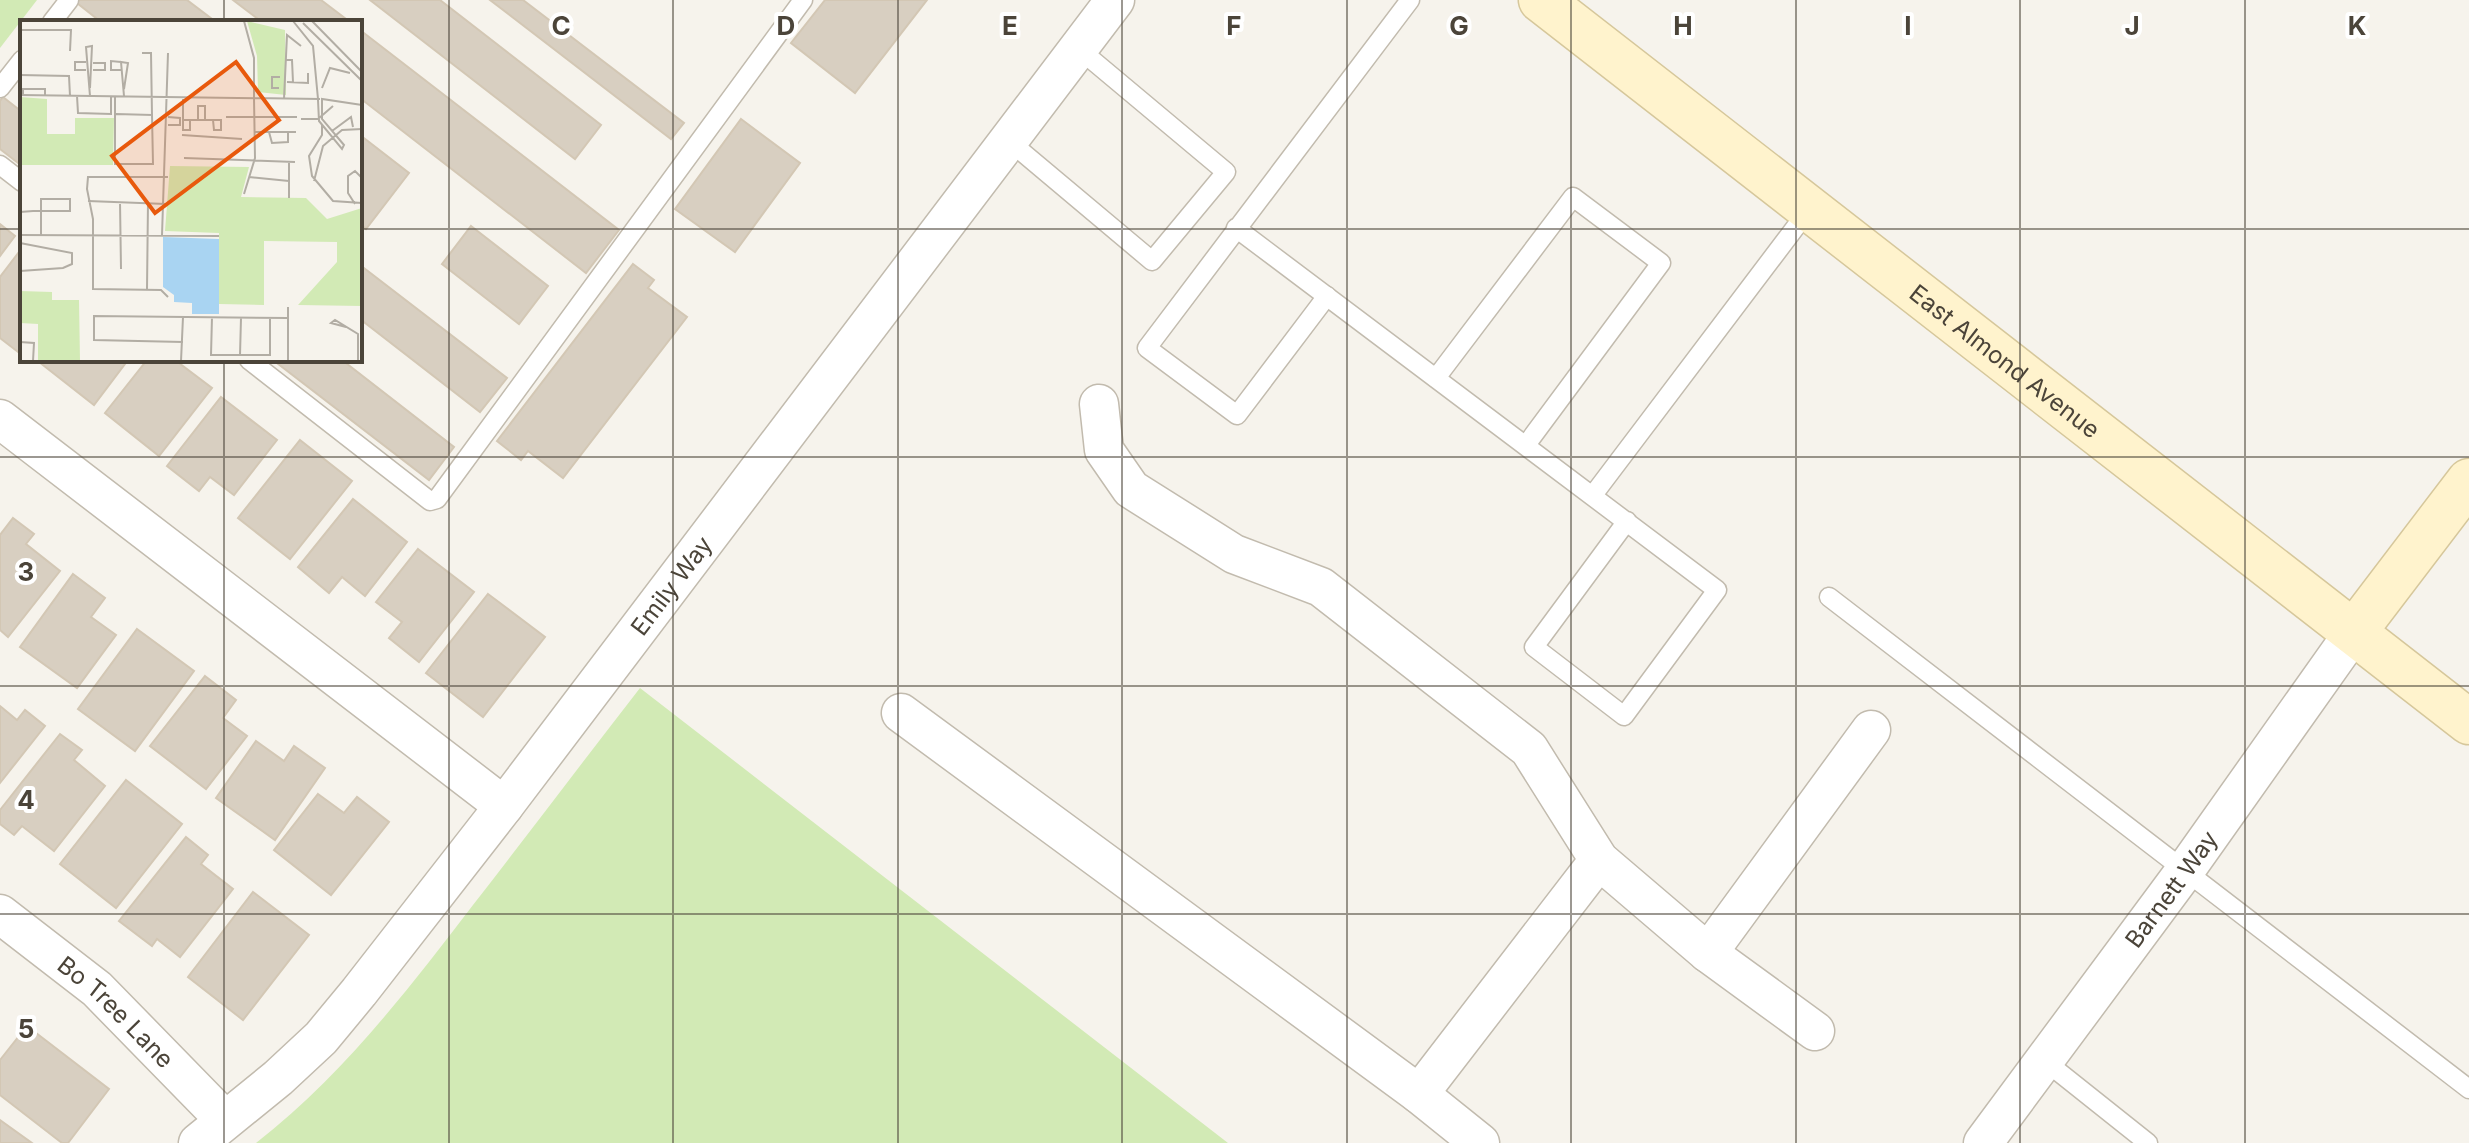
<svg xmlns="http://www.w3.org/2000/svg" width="2469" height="1143" font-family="Inter,sans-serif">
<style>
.green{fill:#d2eab5}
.building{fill:#d8cfc1;stroke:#d3c7b4;stroke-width:2}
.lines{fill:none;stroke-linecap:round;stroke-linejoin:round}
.service-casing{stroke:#c2bbae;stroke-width:21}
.minor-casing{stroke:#c2bbae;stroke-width:41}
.secondary-casing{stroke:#d6c79b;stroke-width:47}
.service{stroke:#fff;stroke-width:18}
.minor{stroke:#fff;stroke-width:38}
.secondary{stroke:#fff3cd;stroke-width:44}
.grid{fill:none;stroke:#4b4439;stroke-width:2;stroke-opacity:0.55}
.labels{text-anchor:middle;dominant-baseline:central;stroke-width:8;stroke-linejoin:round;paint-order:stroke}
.street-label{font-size:24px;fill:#4b4439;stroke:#fff}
.inset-road{fill:none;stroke:#b2ada4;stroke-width:2}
.view{fill:#e8590c;fill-opacity:0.15;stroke:#e8590c;stroke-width:4}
.inset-edge{fill:none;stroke:#4b4439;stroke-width:4}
.grid-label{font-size:26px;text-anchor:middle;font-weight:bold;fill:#4b4439;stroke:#fff;stroke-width:8;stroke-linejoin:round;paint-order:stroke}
</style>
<rect width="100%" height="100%" fill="#f6f3ec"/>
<g class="green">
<polygon points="0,0 37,0 0,48"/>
<path d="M640,688L1228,1143H256C341,1077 408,990 473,905C529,833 584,760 640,688Z"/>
</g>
<g class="building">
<polygon points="79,0 187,0 216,22 101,22 77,3"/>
<polygon points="233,0 321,0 350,22 262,22"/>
<polygon points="370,0 440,0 601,125 575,159"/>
<polygon points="490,0 523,0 684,123 671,139"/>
<polygon points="825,0 927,0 855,93 791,43"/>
<polygon points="360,30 619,230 586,273 360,98"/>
<polygon points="3,97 22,112 22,166 0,149 0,101"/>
<polygon points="741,119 800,163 735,252 675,209"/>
<polygon points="360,135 409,173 366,229 360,224"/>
<polygon points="0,224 15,236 0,256"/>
<polygon points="471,226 548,286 519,324 442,264"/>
<polygon points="22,248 22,355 0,338 0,277"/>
<polygon points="633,264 654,280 648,288 687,317 563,478 528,451 521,460 497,441"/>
<polygon points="360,265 507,378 480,412 360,319"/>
<polygon points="41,360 128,360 94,405 39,362"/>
<polygon points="147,360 175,360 212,388 159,456 105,413"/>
<polygon points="273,360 342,360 454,447 429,480"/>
<polygon points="221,397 277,440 234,495 210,477 199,491 167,466"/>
<polygon points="300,440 352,481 290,559 238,518"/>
<polygon points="353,499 407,542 365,596 342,577 329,593 298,567"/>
<polygon points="13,518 34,534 26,544 60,571 8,637 0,630 0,535"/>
<polygon points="418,549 474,592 419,662 389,638 402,622 376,602"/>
<polygon points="73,574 105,598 91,617 116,635 77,688 20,647"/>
<polygon points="488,594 545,637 483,717 426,673"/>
<polygon points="137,629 194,671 135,751 78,709"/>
<polygon points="205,676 236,700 223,718 247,736 206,789 150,746"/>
<polygon points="0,706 17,720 25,710 45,726 0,783"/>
<polygon points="60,734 82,750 74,760 105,786 54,851 22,826 14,835 0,824 0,810"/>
<polygon points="256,741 284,761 294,746 325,768 275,840 216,798"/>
<polygon points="126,780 182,824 116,908 60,864"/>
<polygon points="318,794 344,813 357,797 389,822 331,895 274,850"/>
<polygon points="186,837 208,855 201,864 233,889 180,957 157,939 152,946 119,921"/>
<polygon points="253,892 309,935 243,1020 188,977"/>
<polygon points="27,1026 109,1089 68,1143 62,1143 0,1095 0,1060"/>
<polygon points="0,1120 32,1143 0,1143"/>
</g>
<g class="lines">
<g class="service-casing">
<g id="service">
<polyline points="52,22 69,0"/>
<polyline points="0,88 22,60"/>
<polyline points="1009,141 1152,261 1226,172 1079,49"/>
<polyline points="0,165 22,182"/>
<polyline points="1236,228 1717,590 1624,716 1534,647 1627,521"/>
<polyline points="1327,296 1237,415 1147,348 1410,0"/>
<polyline points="249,360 430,501 437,499 803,0"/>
<polyline points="1436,378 1573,197 1661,263 1526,445"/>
<polyline points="1593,495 1810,208"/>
<polyline points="1829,597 2469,1089"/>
<polyline points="2045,1061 2148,1143"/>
</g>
</g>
<g class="minor-casing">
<g id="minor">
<polyline points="1099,404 1104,450 1131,489 1234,554 1321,587 1529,749 1599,860 1708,953 1815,1031"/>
<polyline points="0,419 504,806"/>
<polyline points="901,713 1419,1094 1480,1143"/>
<path id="s1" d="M0,914L97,989L225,1120"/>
<polyline points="1708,953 1871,730"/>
<polyline points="1419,1094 1599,860"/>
<path id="s2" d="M198,1143L278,1078L321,1038L359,992L504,806L1115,0"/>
<path id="s3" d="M1983,1143L2184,872L2354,632"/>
</g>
</g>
<g class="secondary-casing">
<g id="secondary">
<path id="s4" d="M1541,0L2469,722"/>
<polyline points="2354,632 2469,481"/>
</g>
</g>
<use href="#service" class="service"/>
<use href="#minor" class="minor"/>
<use href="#secondary" class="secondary"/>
</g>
<path class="grid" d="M224,0V22M449,0V1143M673,0V1143M898,0V1143M1122,0V1143M1347,0V1143M1571,0V1143M1796,0V1143M2020,0V1143M2245,0V1143M0,229H22M360,229H2469M224,360V1143M0,457H2469M0,686H2469M0,914H2469"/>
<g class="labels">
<g class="street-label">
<text stroke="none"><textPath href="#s4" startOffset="588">East Almond Avenue</textPath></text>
<text stroke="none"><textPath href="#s2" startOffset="734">Emily Way</textPath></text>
<text stroke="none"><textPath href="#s3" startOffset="316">Barnett Way</textPath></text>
<text stroke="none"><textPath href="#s1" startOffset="152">Bo Tree Lane</textPath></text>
</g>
</g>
<g transform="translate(20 20)">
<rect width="342" height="342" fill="#f6f3ec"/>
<path d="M227,1L265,10L266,75L238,72L237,36ZM0,77L27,79V114H55V98H94L93,145H0ZM150,146L229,147L221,177L286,178L307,199L342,188V286L278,285L317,242V222L244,221V285L199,284V213L145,211ZM0,271L32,272V280H59L60,341H18V304L0,303Z" fill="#d2eab5"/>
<path d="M143,217L199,219V294H172V283L154,282V275L143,267Z" fill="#a9d4f2"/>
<path class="inset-road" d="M224,1L234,38V78M273,1L293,26L298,79M292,1L342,52M283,3L342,61M0,10H51L50,31M266,40H272L273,62M66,42H55V50H66M73,43H85V50H73M101,50H91V41L101,42M0,55L49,56L50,76M267,62L288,63V53M259,68H252V57H260M302,68L310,48L330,53M0,75L300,79M3,75V69H25V75M57,76L58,93L91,94V76M70,76L66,27L72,26L70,68M95,76V144H133L132,95M104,76L101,42L108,43L104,69M163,77V110H170V100M264,79L267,15L281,26M298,80L299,101L322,129L324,125L302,99V79L342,85M96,94L132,95L131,33H122M148,97L160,98V105H148M206,97H277M281,99H298L313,86M163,100H201V110H194L193,100M178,100V86H185V100M302,105V115L289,136L292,156L313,181L342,183M312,111L331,97L333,107M235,112H276M249,112L252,123L268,122V113M162,115L222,119M164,138L275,142M269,142V178M148,157H68L67,169L73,199V269L141,270L148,277M229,157L269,161M294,161L303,126L322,110L342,109M224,174L235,138L234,78M68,181L146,184M100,182L101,249M335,184L328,173V156L335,151L342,158M0,192L13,191H50V179H21V215M0,215L199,216M142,215L148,33M0,223L52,233V244L43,248L0,251M127,269L128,182M268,287V341M192,297L191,335H250V298M326,307L311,303L315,300L338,314V341M0,322L14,323L13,341M163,322L74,320V296L268,298M220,335L221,298M161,341L163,297"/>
<path class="view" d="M216,42L259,100L135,193L92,136Z"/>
<rect width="342" height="342" class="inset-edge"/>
</g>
<g class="grid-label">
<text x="561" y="35">C</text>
<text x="786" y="35">D</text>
<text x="1010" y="35">E</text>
<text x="1234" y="35">F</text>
<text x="1459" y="35">G</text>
<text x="1683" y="35">H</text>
<text x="1908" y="35">I</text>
<text x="2132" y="35">J</text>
<text x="2357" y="35">K</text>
<text x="26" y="581">3</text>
<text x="26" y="809">4</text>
<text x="26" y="1038">5</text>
</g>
</svg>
